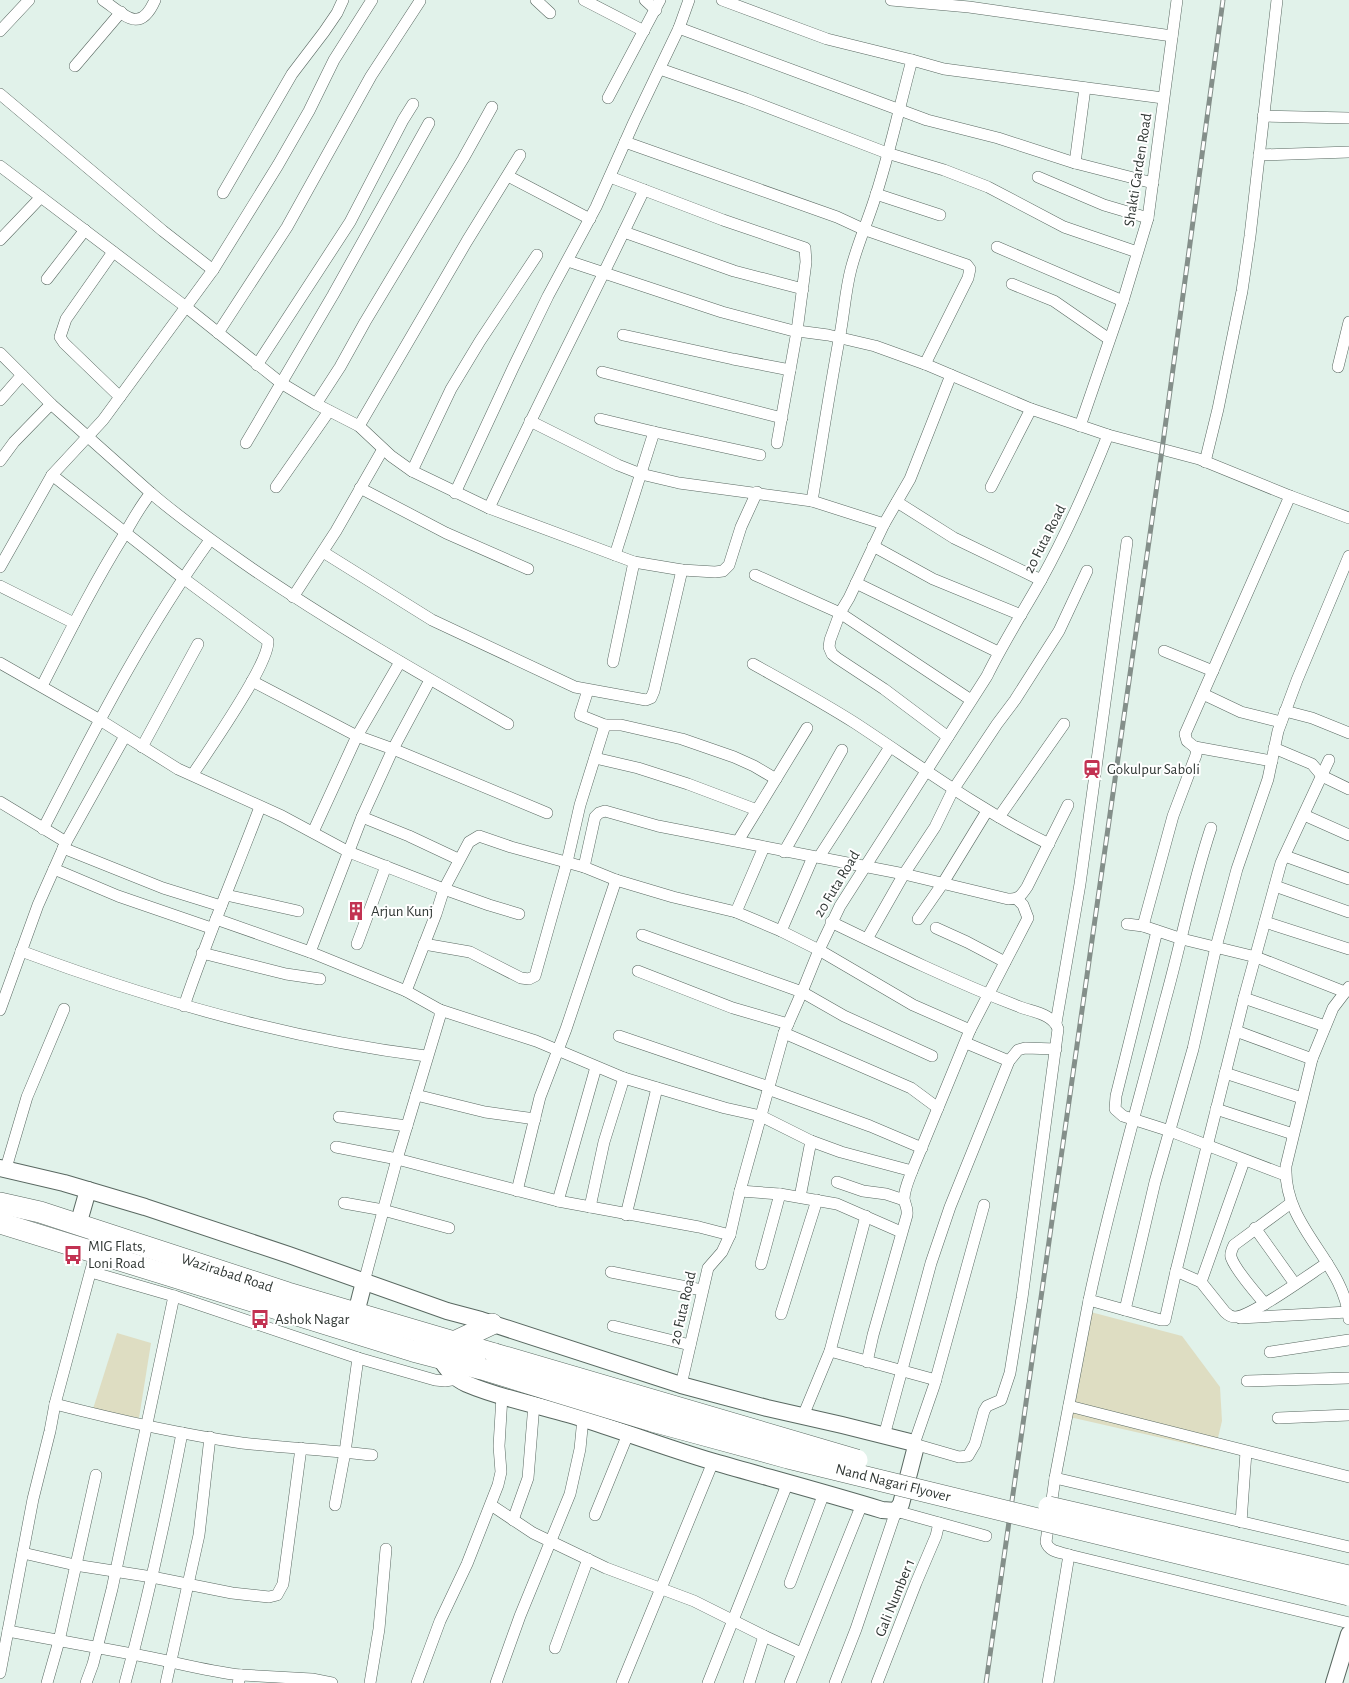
<svg xmlns="http://www.w3.org/2000/svg" width="1349" height="1683" font-family="'Alegreya Sans',sans-serif">
<style>
.green{fill:#deddc2}
.lines{fill:none;stroke-linecap:round;stroke-linejoin:round}
.street-casing{stroke:#596861;stroke-width:12}
.secondary-casing{stroke:#596861;stroke-width:18}
.highway-casing{stroke:#596861;stroke-width:22}
.street{stroke:#fff;stroke-width:11}
.secondary{stroke:#fff;stroke-width:16}
.highway{stroke:#fff;stroke-width:21}
.rail-casing{stroke:#848f8a;stroke-width:5}
.rail{stroke:#fff;stroke-width:3;stroke-dasharray:9;stroke-linecap:butt}
.highway-bridge-casing{stroke:#596861;stroke-width:22;stroke-linecap:butt}
.highway-bridge{stroke:#fff;stroke-width:21}
.labels{text-anchor:middle;dominant-baseline:central;stroke-width:4;stroke-linejoin:round;paint-order:stroke}
.street-label{font-size:15px;fill:#303734;stroke:#fff}
.poi-label{font-size:15px;fill:#303734;stroke:#fff;text-anchor:start}
</style>
<rect width="100%" height="100%" fill="#e1f2ea"/>
<g class="green">
<polygon points="1083,1310 1182,1336 1220,1387 1222,1421 1215,1450 1065,1416"/>
<polygon points="117,1333 151,1343 139,1418 93,1409"/>
</g>
<g class="lines">
<g class="street-casing">
<g id="street">
<path d="M103,0C126,16 140,34 155,0"/>
<polyline points="536,0 550,13"/>
<polyline points="584,0 644,31"/>
<polyline points="645,0 656,10"/>
<path d="M722,0L827,39L912,60C899,108 889,157 873,204C866,225 857,246 851,269C845,292 844,316 839,340C829,394 821,447 812,501"/>
<polyline points="891,0 969,7 1172,36"/>
<polyline points="679,28 927,120 998,138 1075,163 1153,183"/>
<polyline points="0,31 29,0"/>
<polyline points="912,60 944,69 1163,98"/>
<polyline points="75,66 121,12"/>
<polyline points="660,69 746,99 887,153 944,170 988,187 1064,227 1137,252"/>
<polyline points="0,94 163,231 213,270"/>
<polyline points="608,98 660,0"/>
<polyline points="1263,116 1349,118"/>
<polyline points="625,142 837,217 863,229 967,265 970,269 968,278 925,364"/>
<polyline points="1259,155 1349,152"/>
<polyline points="1075,163 1085,88"/>
<polyline points="0,166 186,307 281,383 316,404 359,426 391,456 412,471 489,508 634,562 682,570 715,572 723,571 729,565 741,527 757,492"/>
<polyline points="508,176 590,219"/>
<polyline points="610,177 723,220 805,248 806,262 797,331 777,443"/>
<polyline points="1038,177 1104,205 1148,218"/>
<polyline points="223,193 292,74 324,32 337,13 343,0"/>
<polyline points="876,194 940,215"/>
<polyline points="624,232 734,271 803,289"/>
<polyline points="0,240 41,197"/>
<polyline points="997,247 1123,301"/>
<polyline points="113,252 66,319 60,337 64,343 120,397"/>
<polyline points="568,261 722,312 790,330 828,335 875,346 925,364 1031,409 1108,435 1199,459 1290,496 1349,518"/>
<polyline points="47,279 85,230"/>
<polyline points="1012,284 1054,301 1109,339"/>
<polyline points="218,333 287,227 371,76 420,1"/>
<polyline points="623,335 733,359 790,370"/>
<polyline points="0,353 22,375 0,400"/>
<polyline points="257,365 350,222 403,120 413,104"/>
<polyline points="1338,367 1349,322"/>
<polyline points="602,372 782,418"/>
<polyline points="22,375 51,404"/>
<polyline points="316,404 340,367 365,322 463,159 492,107"/>
<polyline points="600,419 654,432"/>
<polyline points="530,421 618,465 641,474 679,483 812,501 884,524"/>
<polyline points="359,426 467,241 520,155"/>
<polyline points="1080,426 1123,301 1148,218 1177,0"/>
<polyline points="246,443 333,295 429,123"/>
<polyline points="0,461 14,442 51,404 151,493"/>
<polyline points="1205,462 1218,409 1242,291 1250,236 1277,0"/>
<polyline points="412,471 451,389 480,341 537,255"/>
<path d="M52,475L183,578L268,641C270,663 208,751 193,774"/>
<polyline points="276,487 329,411"/>
<polyline points="991,487 1031,409"/>
<polyline points="360,488 446,533 528,569"/>
<polyline points="455,493 513,368 548,296 596,207 634,122 679,28 689,0"/>
<polyline points="897,502 954,538 1041,580"/>
<path d="M489,508C539,401 593,297 644,190"/>
<polyline points="873,546 933,579 1021,615"/>
<polyline points="323,552 432,620 575,687 646,700 651,698 654,691 682,570"/>
<polyline points="615,555 654,432 760,455"/>
<polyline points="0,567 52,475 103,420 213,270 278,165 309,111 334,60 372,0"/>
<polyline points="755,575 840,613 971,700"/>
<polyline points="856,583 998,652"/>
<polyline points="0,586 74,623"/>
<polyline points="293,597 336,531 383,449"/>
<polyline points="1164,651 1213,671"/>
<polyline points="613,662 634,562"/>
<polyline points="0,663 100,720 178,769 282,816 349,852 444,889 436,914 406,991 440,1010 440,1016 397,1159 364,1282"/>
<path d="M753,664C787,683 822,702 855,723C919,765 979,810 1049,844"/>
<polyline points="252,681 357,736 393,749 547,813"/>
<path d="M42,686C68,635 94,583 124,535C133,520 140,506 151,493C182,520 217,544 251,568C334,625 421,674 508,724"/>
<polyline points="588,690 580,715 605,725 621,725 682,739 734,757 754,766 776,779"/>
<polyline points="1203,694 1241,712 1281,722"/>
<polyline points="1285,711 1312,718 1349,733"/>
<polyline points="948,737 884,689 837,658 832,654 829,647 830,640 840,613 849,598 884,524 910,479 951,375"/>
<polyline points="142,747 198,644"/>
<polyline points="1195,747 1272,761"/>
<polyline points="1274,748 1312,764 1322,776 1349,789"/>
<polyline points="595,758 638,768 688,784 757,810"/>
<polyline points="0,802 66,842"/>
<polyline points="1304,815 1349,835"/>
<polyline points="362,817 409,836 458,859"/>
<polyline points="999,817 1064,724"/>
<path d="M1211,828C1192,885 1181,944 1165,1001C1139,1101 1110,1200 1089,1300L1161,1320H1165L1176,1271L1201,1282L1225,1312C1228,1315 1231,1317 1235,1317C1251,1317 1310,1274 1327,1263"/>
<path d="M43,829C94,730 145,630 210,540"/>
<polyline points="313,832 357,736 400,662"/>
<polyline points="738,841 807,728"/>
<polyline points="63,848 163,888 221,906"/>
<polyline points="784,852 842,750"/>
<polyline points="1285,856 1349,879"/>
<polyline points="819,857 890,747"/>
<path d="M584,867L595,817L599,813L605,811L658,826L904,874L1008,899C1019,899 1021,896 1027,887L1068,805"/>
<polyline points="54,869 118,896 211,928"/>
<polyline points="1275,886 1349,912"/>
<polyline points="226,895 298,911"/>
<polyline points="736,912 764,847"/>
<polyline points="519,914 489,905 444,889 469,842 479,836 511,847 584,867 616,880 673,897 736,912 781,931 819,950 913,1005 970,1030"/>
<polyline points="216,919 310,952 406,991"/>
<polyline points="918,919 943,883 987,811"/>
<path d="M831,922C893,952 955,982 1020,1007C1033,1012 1053,1014 1058,1029L1022,1298L1010,1373L1001,1400L987,1406L984,1411L975,1444L968,1456L959,1457L914,1444L934,1386L984,1205"/>
<polyline points="1265,922 1349,949"/>
<polyline points="1127,924 1143,926 1182,939 1256,957 1345,992"/>
<path d="M1143,926L1173,816L1196,755C1198,748 1192,745 1187,741L1185,734L1290,496"/>
<polyline points="936,928 967,942 1005,962"/>
<polyline points="781,931 813,857"/>
<polyline points="1157,931 1116,1096 1115,1109 1123,1116 1170,1131 1285,1175"/>
<polyline points="642,935 802,992 844,1016 932,1056"/>
<polyline points="867,939 904,874 935,827 953,790 997,724 1015,700 1059,631 1087,571"/>
<polyline points="357,944 386,866"/>
<polyline points="424,944 470,952 521,978 529,979 535,976 567,862 580,805 605,725"/>
<path d="M21,951C152,1000 287,1039 426,1056"/>
<polyline points="310,952 362,817 393,749 430,680"/>
<polyline points="202,953 286,974 320,979"/>
<polyline points="638,971 733,1008 788,1024"/>
<path d="M1349,987L1333,1008L1312,1059L1286,1166C1283,1228 1344,1261 1349,1319"/>
<polyline points="1244,998 1325,1026"/>
<path d="M184,1006C207,938 235,873 260,807"/>
<polyline points="0,1010 38,905 66,842 125,736"/>
<polyline points="440,1010 536,1041 624,1078 725,1108 761,1116 811,1141 841,1152 912,1171"/>
<polyline points="1056,1023 1080,884 1127,542"/>
<polyline points="1236,1031 1312,1059"/>
<polyline points="784,1033 911,1088 938,1108"/>
<polyline points="619,1036 769,1087"/>
<polyline points="966,1043 1009,1061"/>
<polyline points="1225,1073 1302,1098"/>
<polyline points="768,1089 870,1126 922,1148"/>
<polyline points="416,1095 485,1112 535,1119"/>
<polyline points="1216,1109 1293,1134"/>
<polyline points="339,1117 407,1126"/>
<polyline points="336,1147 397,1159 558,1201 699,1227 730,1235"/>
<polyline points="6,1168 27,1097 64,1009"/>
<polyline points="837,1182 863,1191 886,1194 904,1200"/>
<polyline points="517,1191 540,1097 566,1029 616,880"/>
<polyline points="740,1191 780,1194 837,1204 901,1232"/>
<polyline points="800,1197 811,1141"/>
<polyline points="558,1201 596,1067"/>
<polyline points="344,1203 383,1210 449,1228"/>
<polyline points="590,1207 604,1142 624,1078"/>
<polyline points="626,1215 657,1088"/>
<polyline points="1255,1228 1295,1284"/>
<polyline points="761,1264 780,1194"/>
<polyline points="1176,1271 1244,998 1281,863 1329,760"/>
<polyline points="91,1272 174,1296 358,1358 435,1380 445,1381 457,1379"/>
<polyline points="611,1272 702,1290"/>
<polyline points="1201,1282 1244,1161"/>
<path d="M1089,1300L1055,1478L1046,1542C1049,1552 1060,1552 1069,1555L1349,1623"/>
<path d="M1265,1304C1256,1293 1235,1270 1231,1257C1230,1253 1232,1249 1234,1245L1291,1203"/>
<polyline points="1125,1310 1155,1182 1193,1049 1216,947 1237,869 1268,779 1278,731 1297,680 1349,556"/>
<polyline points="781,1314 817,1200"/>
<polyline points="1240,1318 1348,1312"/>
<polyline points="613,1326 690,1345"/>
<polyline points="830,1351 936,1380"/>
<polyline points="1270,1352 1349,1340"/>
<path d="M867,1362L873,1335L907,1215C908,1208 905,1205 904,1199C904,1190 909,1179 912,1171L970,1030L1028,918L1023,905L1017,899"/>
<polyline points="1247,1381 1349,1378"/>
<path d="M681,1385L708,1268L722,1252L730,1235L740,1191L784,1033L802,992L819,950L840,906L987,676C1003,643 1023,612 1041,580C1067,533 1088,485 1108,435"/>
<path d="M55,1404C117,1420 179,1434 242,1443C286,1448 329,1450 372,1455"/>
<polyline points="1069,1406 1349,1477"/>
<polyline points="803,1416 830,1351 866,1216"/>
<polyline points="1278,1418 1349,1415"/>
<polyline points="884,1436 931,1263 950,1207 1009,1061 1018,1050 1025,1048 1056,1049"/>
<polyline points="1055,1478 1349,1547"/>
<polyline points="335,1505 345,1452 358,1358"/>
<polyline points="491,1505 533,1533 606,1568 694,1601 764,1636 801,1653"/>
<polyline points="595,1515 628,1434"/>
<polyline points="513,1520 528,1478 534,1404"/>
<polyline points="1241,1522 1246,1452"/>
<polyline points="23,1553 75,1565 152,1577 232,1593 269,1597 277,1595 283,1584 301,1448"/>
<polyline points="790,1583 824,1493"/>
<path d="M8,1631C49,1639 91,1646 132,1654C168,1660 204,1671 241,1675"/>
<polyline points="555,1648 588,1559"/>
<polyline points="0,1673 33,1499 50,1431 55,1404 96,1251"/>
<polyline points="47,1683 59,1641 96,1475"/>
<polyline points="86,1683 93,1664 112,1589 174,1296"/>
<path d="M125,1683C148,1600 166,1517 182,1433"/>
<polyline points="166,1683 199,1535 210,1437"/>
<polyline points="238,1683 241,1675 312,1679 332,1683"/>
<polyline points="370,1683 379,1629 386,1549"/>
<polyline points="417,1683 440,1621 467,1564 498,1485 501,1472 499,1446 502,1396"/>
<polyline points="496,1683 520,1616 570,1494 580,1449 583,1418"/>
<polyline points="622,1683 713,1462"/>
<polyline points="708,1683 788,1482"/>
<polyline points="749,1683 764,1636"/>
<polyline points="790,1683 862,1504"/>
<polyline points="835,1683 856,1629 896,1511 986,1536"/>
<polyline points="877,1683 916,1583 936,1536 939,1523"/>
<polyline points="1048,1683 1069,1555"/>
</g>
</g>
<g class="secondary-casing">
<g id="secondary">
<path d="M0,1168L64,1183L145,1207L289,1255L447,1311L481,1320L681,1385L767,1408L842,1425L910,1442L914,1444L915,1450L901,1504L896,1511L882,1510C826,1493 770,1478 714,1462C670,1449 627,1433 584,1419C545,1406 504,1400 467,1384C454,1378 447,1370 440,1358"/>
<polyline points="78,1225 88,1190"/>
<polyline points="356,1313 364,1282"/>
<polyline points="1334,1683 1349,1634"/>
</g>
</g>
<g class="highway-casing">
<g id="highway">
<polyline points="0,1203 40,1212 288,1293 495,1354"/>
<polyline points="0,1223 413,1351 482,1369"/>
<polyline points="454,1342 492,1324"/>
</g>
</g>
<use href="#street" class="street"/>
<use href="#secondary" class="secondary"/>
<use href="#highway" class="highway"/>
<g class="rail-casing">
<polyline id="rail" points="986,1683 1162,450 1223,0"/>
</g>
<use href="#rail" class="rail"/>
<g class="highway-bridge-casing">
<g id="highway-bridge">
<polyline points="495,1354 857,1460"/>
<polyline points="482,1369 652,1421 788,1458 1349,1595"/>
<polyline points="1049,1507 1349,1576"/>
</g>
</g>
<use href="#highway-bridge" class="highway-bridge"/>
</g>
<defs>
<g id="station-bare" transform="scale(1.5)"><path d="M-3-6H3Q5-6 5-4V2Q5 4 3 4L4.5 6H3L1.5 4h-3L-3 6H-4.5L-3 4Q-5 4-5 2V-4Q-5-6-3-6ZM-3.5-4v3h7v-3ZM-3.5 1v1.5H-2V1ZM2 1v1.5H3.5V1Z" fill="#c23252" stroke="#fff" stroke-width="2.5" paint-order="stroke"/></g>
<g id="building-bare" transform="scale(1.5)"><path d="M-4-6H4V6H1V3H-1V6H-4ZM-2.5-4.3h1.7v1.8h-1.7ZM.8-4.3h1.7v1.8H.8ZM-2.5-1h1.7V.8h-1.7ZM.8-1h1.7V.8H.8Z" fill="#c23252" stroke="#fff" stroke-width="2.5" paint-order="stroke"/></g>
<g id="bus-bare" transform="scale(1.5)"><path d="M-5-6H5V4H4V6H2V4H-2V6H-4V4H-5ZM-3.5-4V0h7V-4ZM-3.5 1.2v1.5H-2V1.2ZM2 1.2v1.5H3.5V1.2Z" fill="#c23252" stroke="#fff" stroke-width="2.5" paint-order="stroke"/></g>
</defs>
<g fill-rule="evenodd">
<use href="#station-bare" x="1092" y="769"/>
<use href="#building-bare" x="356" y="911"/>
<use href="#bus-bare" x="73" y="1255"/>
<use href="#bus-bare" x="260" y="1319"/>
</g>
<g class="labels">
<g class="street-label">
<text transform="translate(1138 170) rotate(-81)">Shakti Garden Road</text>
<text transform="translate(1045 539) rotate(-63)">20 Futa Road</text>
<text transform="translate(837 884) rotate(-59)">20 Futa Road</text>
<text transform="translate(227 1273) rotate(18)">Wazirabad Road</text>
<text transform="translate(683 1308) rotate(-77)">20 Futa Road</text>
<text transform="translate(893 1483) rotate(14)">Nand Nagari Flyover</text>
<text transform="translate(895 1598) rotate(-68)">Gali Number 1</text>
</g>
<g class="poi-label">
<text x="1107" y="769">Gokulpur Saboli</text>
<text x="371" y="911">Arjun Kunj</text>
<text x="88" y="1246">MIG Flats,<tspan x="88" dy="17">Loni Road</tspan></text>
<text x="275" y="1319">Ashok Nagar</text>
</g>
</g>
</svg>
